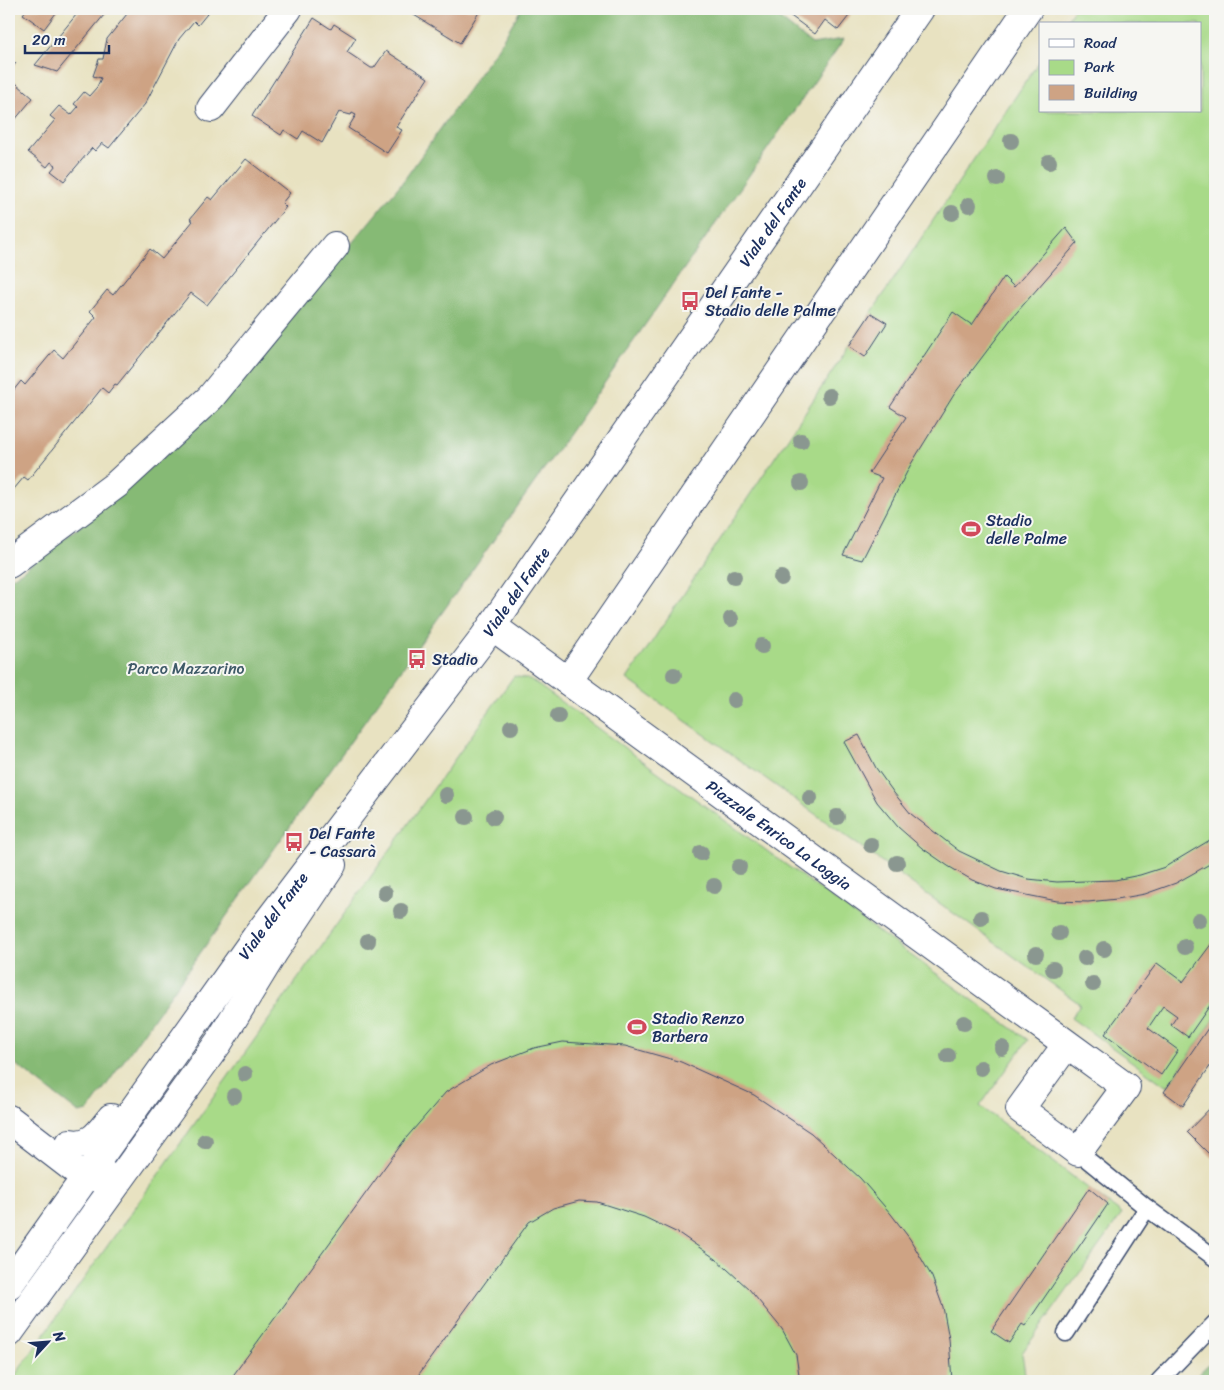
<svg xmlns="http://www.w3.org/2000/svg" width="1224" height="1390" font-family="Sriracha,sans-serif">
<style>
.green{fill:#a8da88;stroke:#628473}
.forest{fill:#86ba74;stroke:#507469}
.building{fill:#cea384}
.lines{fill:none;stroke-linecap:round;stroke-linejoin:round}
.service-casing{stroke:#3a4a6d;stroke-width:19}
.minor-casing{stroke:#3a4a6d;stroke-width:30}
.tertiary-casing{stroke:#3a4a6d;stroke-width:30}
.service{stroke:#fff;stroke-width:16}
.minor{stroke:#fff;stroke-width:28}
.tertiary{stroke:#fff;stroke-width:28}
.tree{fill:#8a9790}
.labels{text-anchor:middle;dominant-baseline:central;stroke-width:4;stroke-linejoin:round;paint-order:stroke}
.street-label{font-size:16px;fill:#1b2f5e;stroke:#f6f6f2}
.poi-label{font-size:16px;fill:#1b2f5e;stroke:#f6f6f2;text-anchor:start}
.park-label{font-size:16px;fill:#3e5a68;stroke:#f6f6f2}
</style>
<rect width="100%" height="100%" fill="#f6f6f2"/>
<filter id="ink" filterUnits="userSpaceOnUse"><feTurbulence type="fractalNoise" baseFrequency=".02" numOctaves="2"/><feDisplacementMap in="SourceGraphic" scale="10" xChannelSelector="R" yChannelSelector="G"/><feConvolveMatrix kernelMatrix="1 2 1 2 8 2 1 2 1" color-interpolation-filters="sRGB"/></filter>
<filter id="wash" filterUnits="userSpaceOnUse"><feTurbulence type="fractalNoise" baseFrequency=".0096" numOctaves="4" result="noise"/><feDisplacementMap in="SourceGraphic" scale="20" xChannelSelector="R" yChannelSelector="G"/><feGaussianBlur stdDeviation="1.12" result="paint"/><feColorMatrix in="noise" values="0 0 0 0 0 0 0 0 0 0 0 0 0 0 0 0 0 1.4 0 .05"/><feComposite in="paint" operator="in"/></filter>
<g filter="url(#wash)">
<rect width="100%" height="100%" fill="#e8e2c1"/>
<g class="green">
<polygon points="1074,9 1215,9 1215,1018 1167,1087 1071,1018 1080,1004 627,679 1040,60 1040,111 1200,111 1200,24 1064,24"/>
<polygon points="514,676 531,680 1028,1040 980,1106 1122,1214 1022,1353 1026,1381 11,1381"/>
</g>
<g class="forest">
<polygon points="521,9 779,9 775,15 812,44 844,39 569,434 88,1111 79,1113 9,1059 9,579 21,572 119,496 216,408 404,180 497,49"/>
<polygon points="1215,1358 1215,1381 1191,1381"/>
</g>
<g id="blocks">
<g class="building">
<polygon points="27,9 59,9 44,29 23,14"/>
<polygon points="81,9 109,9 57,72 35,65"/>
<polygon points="131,9 211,9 198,25 194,21 179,39 145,104 109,148 102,143 95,151 92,148 64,181 51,171 56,165 51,162 47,167 28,152 55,120 50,116 59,106 71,115 78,107 74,104 84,92 89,96 97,87 101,78 93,76 99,59 103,59 107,39"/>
<polygon points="404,9 481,9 460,43"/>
<polygon points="791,9 847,9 852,12 838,30 825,20 815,34 788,14"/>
<polygon points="314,18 331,29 334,24 356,38 347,52 371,68 374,68 386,51 428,78 396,127 402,130 387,153 348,128 356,115 352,113 351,115 339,112 322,143 303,131 298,139 284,130 281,135 252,116"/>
<polygon points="9,60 16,63 9,71"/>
<polygon points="9,77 33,98 9,127"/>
<polygon points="246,159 290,193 282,203 286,207 207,305 191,293 117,385 115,384 108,393 102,388 28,480 24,477 9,495 9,396 21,381 25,385 54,350 63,358 96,317 90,311 107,290 113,295 150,249 162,259 193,221 190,219 208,197 212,200"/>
<polygon points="1066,228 1077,243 1011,319 955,393 911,464 862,560 843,555 882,478 869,473 906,417 890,407 953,312 972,325 1004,277 1014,287"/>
<polygon points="871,313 887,323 865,357 849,346"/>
<polygon points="859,735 876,768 894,793 911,814 959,851 1001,871 1028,879 1057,882 1115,880 1140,875 1165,867 1215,837 1215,861 1176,883 1145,894 1117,899 1088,902 1057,901 996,889 972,880 948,866 922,848 898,827 877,802 844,742"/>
<polygon points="1215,939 1215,998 1188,1037 1171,1025 1177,1016 1163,1006 1148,1028 1178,1050 1161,1075 1105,1034 1157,963 1183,982"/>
<polygon points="1215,1018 1215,1059 1183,1106 1164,1092"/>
<polygon points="563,1042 625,1046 681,1062 754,1095 811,1133 860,1178 891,1214 910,1239 932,1277 943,1307 949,1339 952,1381 800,1381 796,1355 782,1329 749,1289 716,1259 680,1234 644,1217 597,1202 579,1201 553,1208 529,1222 414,1381 229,1381 406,1138 446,1092 491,1065 534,1048"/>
<polygon points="1215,1103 1215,1160 1187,1132"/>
<polygon points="1089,1188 1108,1204 1025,1326 1022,1324 1009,1343 991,1331"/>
</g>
</g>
</g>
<g filter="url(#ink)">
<use href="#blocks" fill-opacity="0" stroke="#3a4a6d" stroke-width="1"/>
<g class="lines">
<g class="service-casing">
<g id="service">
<polyline points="1147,1208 1215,1258"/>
<polyline points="1066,1333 1147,1208 1078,1152"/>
<polyline points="1159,1381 1215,1323"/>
</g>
</g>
<g class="minor-casing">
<g id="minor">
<polyline points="211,108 288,9"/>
<polyline points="9,564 117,484 210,398 335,246"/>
<path id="s1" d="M492,626L1056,1036L1126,1087L1078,1152L1020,1109L1067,1044"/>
<polyline points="568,681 1028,9"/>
</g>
</g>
<g class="tertiary-casing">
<g id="tertiary">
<polyline points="9,1119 78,1172 92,1177 103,1173"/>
<path d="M70,1143C91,1147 99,1133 111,1118"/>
<path id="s2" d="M9,1285L256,937L480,643L920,9"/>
<polyline points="9,1333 219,1042 274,952 332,865"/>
</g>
</g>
<use href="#service" class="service"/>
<use href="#minor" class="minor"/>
<use href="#tertiary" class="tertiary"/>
</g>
<g class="tree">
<circle cx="1011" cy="141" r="8"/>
<circle cx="1049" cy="162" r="8"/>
<circle cx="997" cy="179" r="8"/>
<circle cx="969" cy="205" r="8"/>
<circle cx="952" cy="213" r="8"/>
<circle cx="829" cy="396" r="8"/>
<circle cx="801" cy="441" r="8"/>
<circle cx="801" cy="483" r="8"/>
<circle cx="734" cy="577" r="8"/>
<circle cx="781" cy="578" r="8"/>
<circle cx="731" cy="619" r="8"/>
<circle cx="762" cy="646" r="8"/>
<circle cx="674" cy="675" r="8"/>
<circle cx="734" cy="700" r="8"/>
<circle cx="558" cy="716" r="8"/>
<circle cx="511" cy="727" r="8"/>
<circle cx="446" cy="795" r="8"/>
<circle cx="810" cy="798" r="8"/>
<circle cx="466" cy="817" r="8"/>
<circle cx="494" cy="817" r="8"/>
<circle cx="837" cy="817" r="8"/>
<circle cx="871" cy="845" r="8"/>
<circle cx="701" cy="853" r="8"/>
<circle cx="897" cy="863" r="8"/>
<circle cx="739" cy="867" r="8"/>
<circle cx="714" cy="886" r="8"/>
<circle cx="385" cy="893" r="8"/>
<circle cx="401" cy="911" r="8"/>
<circle cx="981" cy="918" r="8"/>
<circle cx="1199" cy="920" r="8"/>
<circle cx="1059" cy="933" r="8"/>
<circle cx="368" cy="941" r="8"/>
<circle cx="1185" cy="947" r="8"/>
<circle cx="1104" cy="949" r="8"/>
<circle cx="1036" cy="954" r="8"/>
<circle cx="1085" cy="958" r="8"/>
<circle cx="1053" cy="969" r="8"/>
<circle cx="1093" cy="984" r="8"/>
<circle cx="964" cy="1023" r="8"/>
<circle cx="1002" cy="1048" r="8"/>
<circle cx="948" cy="1056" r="8"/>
<circle cx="981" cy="1068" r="8"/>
<circle cx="245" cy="1074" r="8"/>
<circle cx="234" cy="1096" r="8"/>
<circle cx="205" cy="1141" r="8"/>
</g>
</g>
<defs>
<g id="bus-bare" transform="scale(1.5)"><path d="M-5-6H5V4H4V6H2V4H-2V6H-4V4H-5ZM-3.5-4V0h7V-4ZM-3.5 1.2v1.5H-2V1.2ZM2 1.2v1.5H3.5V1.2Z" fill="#d1495b" stroke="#f6f6f2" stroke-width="2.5" paint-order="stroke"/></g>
<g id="stadium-bare" transform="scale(1.5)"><path d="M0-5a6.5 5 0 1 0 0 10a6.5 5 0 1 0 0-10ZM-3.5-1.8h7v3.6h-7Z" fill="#d1495b" stroke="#f6f6f2" stroke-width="2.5" paint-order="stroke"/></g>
</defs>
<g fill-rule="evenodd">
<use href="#bus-bare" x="690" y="301"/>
<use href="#stadium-bare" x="971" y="529"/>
<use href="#bus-bare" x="417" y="659"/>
<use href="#bus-bare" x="294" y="842"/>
<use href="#stadium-bare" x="637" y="1027"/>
</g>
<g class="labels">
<g class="street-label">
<text stroke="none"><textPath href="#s2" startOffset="1309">Viale del Fante</textPath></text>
<text stroke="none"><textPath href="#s2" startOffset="859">Viale del Fante</textPath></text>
<text stroke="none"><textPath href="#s1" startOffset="355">Piazzale Enrico La Loggia</textPath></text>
<text stroke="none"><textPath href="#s2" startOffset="454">Viale del Fante</textPath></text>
</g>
<g class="poi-label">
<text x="705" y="292">Del Fante -<tspan x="705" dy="18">Stadio delle Palme</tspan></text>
<text x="986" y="520">Stadio<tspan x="986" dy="18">delle Palme</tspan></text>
<text x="432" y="659">Stadio</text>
<text x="309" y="833">Del Fante<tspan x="309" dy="18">- Cassarà</tspan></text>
<text x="652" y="1018">Stadio Renzo<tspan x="652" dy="18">Barbera</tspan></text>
</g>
<g class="park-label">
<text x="186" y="668">Parco Mazzarino</text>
</g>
</g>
<rect width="1224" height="1390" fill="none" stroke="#f6f6f2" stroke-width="30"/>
<rect x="1039" y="22" width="162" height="90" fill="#f6f6f2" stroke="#9ea6b7"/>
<rect x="1049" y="39" width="25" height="8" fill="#ffffff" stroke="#9ea6b7"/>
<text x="1084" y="48" font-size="15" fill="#1b2f5e">Road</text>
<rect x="1049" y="60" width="25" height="15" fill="#a8da88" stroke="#9ea6b7"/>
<text x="1084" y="72" font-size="15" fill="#1b2f5e">Park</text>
<rect x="1049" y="85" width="25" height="15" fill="#cea384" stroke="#9ea6b7"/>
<text x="1084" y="98" font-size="15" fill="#1b2f5e">Building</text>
<g transform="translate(48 1342) rotate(64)" stroke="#f6f6f2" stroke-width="4" paint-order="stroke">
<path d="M0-4L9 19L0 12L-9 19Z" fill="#1b2f5e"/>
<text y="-8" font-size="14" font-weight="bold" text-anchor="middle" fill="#1b2f5e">N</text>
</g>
<path d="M25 45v8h84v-8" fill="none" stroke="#1b2f5e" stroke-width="2.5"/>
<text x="32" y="45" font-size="15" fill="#1b2f5e" stroke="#f6f6f2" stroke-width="4" paint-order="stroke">20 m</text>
</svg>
